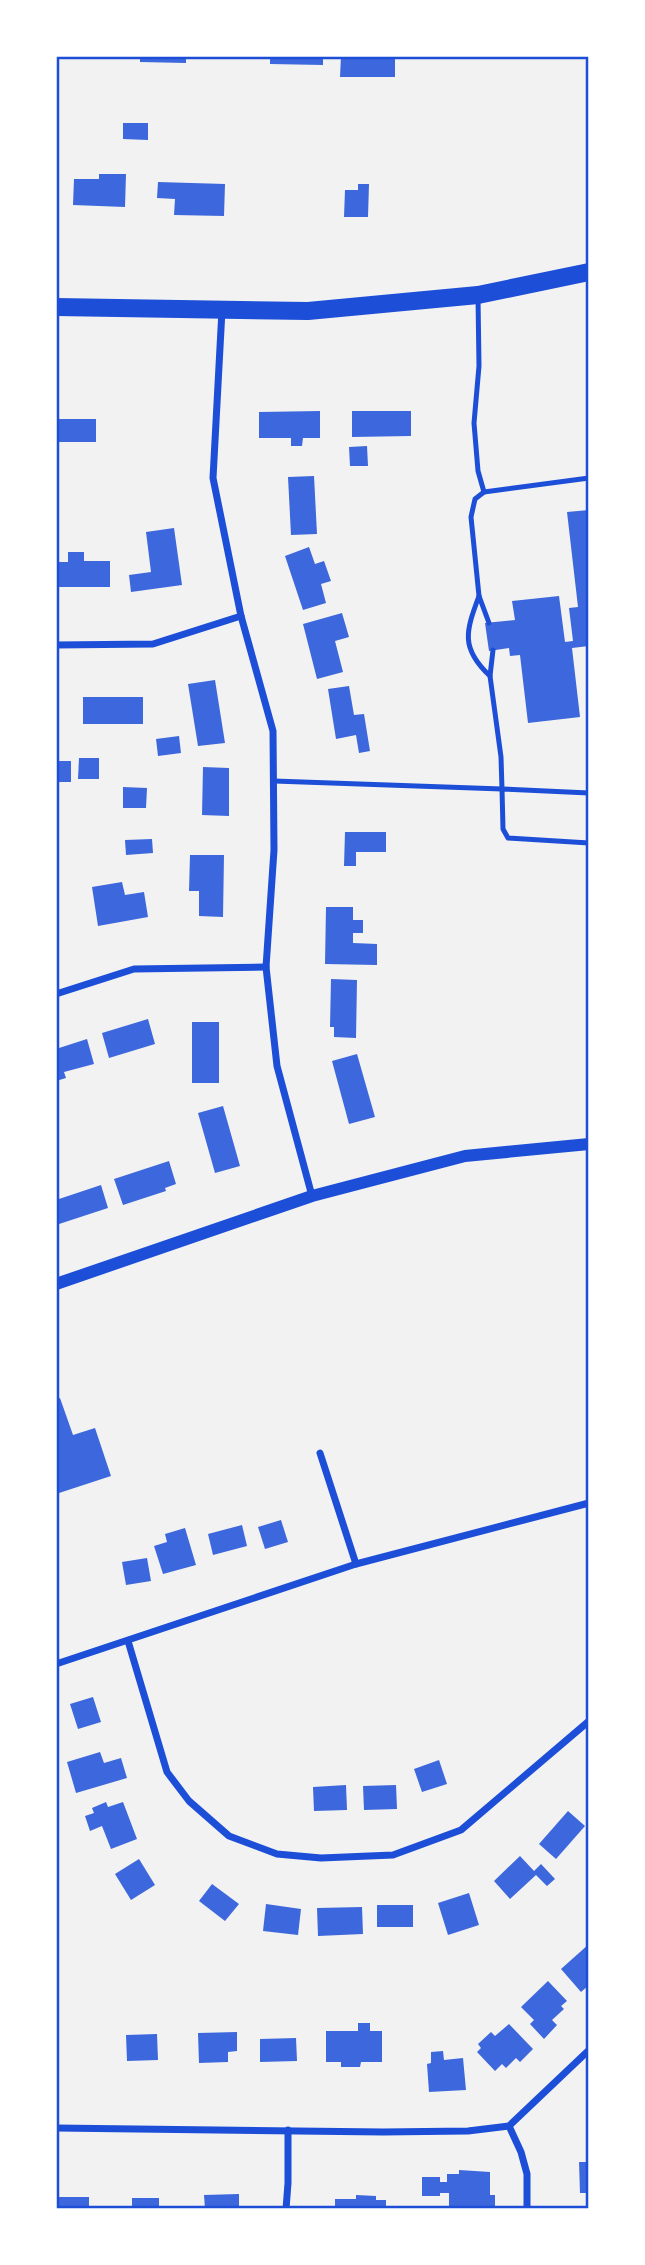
<svg xmlns="http://www.w3.org/2000/svg" width="645" height="2265" font-family="'Open Sans',sans-serif">
<style>
.building{fill:#3d67dc}
.lines{fill:none;stroke-linecap:round;stroke-linejoin:round}
.service{stroke:#1d4ed8;stroke-width:5}
.minor{stroke:#1d4ed8;stroke-width:7}
.tertiary{stroke:#1d4ed8;stroke-width:12}
.trunk{stroke:#1d4ed8;stroke-width:18}
.neatline{fill:none;stroke:#1d4ed8;stroke-width:2.5}
</style>
<rect width="100%" height="100%" fill="#f2f2f2"/>
<g class="building">
<polygon points="140,56 186,56 186,63 140,62"/>
<polygon points="270,56 323,56 323,65 270,64"/>
<polygon points="341,56 395,56 395,77 340,77"/>
<polygon points="123,123 148,123 148,140 123,139"/>
<polygon points="99,174 126,174 125,207 73,205 74,179 99,179"/>
<polygon points="158,182 225,184 224,216 174,215 175,199 157,198"/>
<polygon points="358,184 369,184 368,217 344,217 345,190 358,190"/>
<polygon points="320,411 320,438 303,438 302,446 291,446 291,438 259,438 259,412"/>
<polygon points="352,411 411,411 411,436 352,437"/>
<rect x="59" y="419" width="37" height="23"/>
<polygon points="367,446 368,466 350,466 349,447"/>
<polygon points="314,476 317,534 291,535 288,477"/>
<polygon points="589,510 589,646 572,648 580,717 528,723 520,655 510,656 509,648 489,651 485,623 515,620 512,601 559,596 565,642 573,641 569,608 578,607 567,512"/>
<polygon points="174,528 182,585 131,592 129,575 151,572 146,532"/>
<polygon points="309,547 315,564 324,561 331,581 321,584 326,603 303,610 285,556"/>
<polygon points="68,552 84,552 84,561 110,561 110,587 56,587 56,562 68,562"/>
<polygon points="342,613 349,637 335,641 343,672 317,679 303,624"/>
<polygon points="215,680 225,743 198,746 188,684"/>
<polygon points="349,686 354,715 364,714 370,751 359,753 356,735 336,739 328,689"/>
<rect x="83" y="697" width="60" height="27"/>
<polygon points="179,736 181,753 158,756 156,739"/>
<polygon points="79,758 99,758 99,779 78,779"/>
<rect x="56" y="761" width="15" height="21"/>
<polygon points="203,767 229,768 229,816 202,815"/>
<polygon points="123,787 147,788 146,808 123,808"/>
<polygon points="345,832 386,832 386,852 356,852 356,866 344,866"/>
<polygon points="152,839 153,853 126,855 125,840"/>
<polygon points="190,855 224,855 223,917 199,916 199,891 189,891"/>
<polygon points="122,882 125,895 144,892 148,917 98,926 92,887"/>
<polygon points="326,907 353,907 353,920 363,920 363,933 353,933 353,943 377,944 377,965 325,964"/>
<polygon points="331,979 357,980 356,1038 334,1037 334,1027 330,1027"/>
<polygon points="148,1019 155,1044 109,1058 102,1033"/>
<rect x="192" y="1022" width="27" height="61"/>
<polygon points="87,1039 94,1064 64,1072 66,1078 56,1081 56,1049"/>
<polygon points="357,1054 375,1117 349,1124 332,1061"/>
<polygon points="223,1106 240,1166 215,1173 198,1113"/>
<polygon points="169,1161 176,1184 165,1188 166,1191 123,1205 114,1179"/>
<polygon points="101,1185 108,1208 56,1225 56,1200"/>
<polygon points="60,1398 73,1435 95,1428 111,1476 56,1494 56,1399"/>
<polygon points="281,1520 288,1542 265,1549 258,1527"/>
<polygon points="242,1525 247,1546 213,1555 208,1534"/>
<polygon points="185,1528 196,1565 163,1574 154,1546 167,1542 165,1534"/>
<polygon points="147,1558 151,1581 126,1585 122,1562"/>
<polygon points="93,1697 101,1722 78,1729 70,1704"/>
<polygon points="100,1752 104,1763 121,1758 127,1778 76,1793 67,1762"/>
<polygon points="439,1760 447,1784 422,1792 414,1769"/>
<polygon points="346,1785 347,1810 314,1811 313,1787"/>
<polygon points="396,1785 397,1809 364,1810 363,1786"/>
<polygon points="106,1802 108,1807 123,1802 137,1839 111,1849 102,1826 90,1831 85,1816 94,1813 92,1808"/>
<polygon points="568,1811 585,1826 556,1859 539,1844"/>
<polygon points="520,1856 534,1871 541,1864 555,1879 547,1886 536,1875 510,1899 494,1881"/>
<polygon points="139,1859 155,1885 131,1900 115,1874"/>
<polygon points="212,1884 239,1904 225,1921 199,1901"/>
<polygon points="469,1893 479,1925 448,1935 438,1903"/>
<polygon points="266,1904 301,1909 298,1935 263,1931"/>
<rect x="377" y="1905" width="36" height="22"/>
<polygon points="362,1907 363,1934 318,1936 317,1908"/>
<polygon points="589,1944 589,1985 581,1992 561,1969"/>
<polygon points="548,1981 567,2001 561,2006 564,2009 552,2020 557,2025 544,2039 530,2024 534,2020 521,2007"/>
<polygon points="358,2023 370,2023 370,2031 382,2031 382,2062 361,2062 360,2067 341,2067 341,2062 326,2062 326,2031 358,2031"/>
<polygon points="509,2024 533,2049 520,2062 516,2058 506,2068 502,2064 495,2071 477,2052 481,2048 478,2044 491,2032 495,2036"/>
<polygon points="237,2032 237,2051 228,2052 228,2062 199,2063 198,2033"/>
<polygon points="157,2034 158,2060 127,2061 126,2035"/>
<polygon points="296,2038 297,2061 260,2062 260,2039"/>
<polygon points="443,2051 444,2060 463,2058 466,2090 429,2092 427,2064 431,2063 431,2052"/>
<polygon points="579,2162 589,2162 589,2193 580,2193"/>
<polygon points="459,2170 490,2172 490,2195 495,2195 495,2209 449,2209 449,2193 440,2193 440,2196 422,2196 422,2177 440,2177 440,2182 447,2182 447,2174 459,2174"/>
<polygon points="239,2194 239,2209 205,2209 204,2195"/>
<polygon points="356,2195 376,2196 376,2200 386,2200 386,2209 335,2209 335,2199 356,2199"/>
<rect x="56" y="2197" width="33" height="12"/>
<rect x="132" y="2198" width="27" height="11"/>
</g>
<g class="lines">
<g class="service">
<polyline points="478,297 479,366 474,423 478,471 484,492 589,478"/>
<polyline points="484,492 475,499 471,517 479,596 489,623"/>
<path d="M479,596C466,631 460,648 490,676"/>
<polyline points="274,781 502,789 501,757 490,676 493,650"/>
<polyline points="589,793 502,789 503,829 508,838 589,843"/>
</g>
<g class="minor">
<polyline points="222,310 213,478 241,616 273,731 274,850 266,967 277,1066 312,1196"/>
<polyline points="56,645 153,644 241,616"/>
<polyline points="56,994 134,969 266,967"/>
<polyline points="320,1453 356,1564"/>
<polyline points="128,1641 167,1772 189,1801 229,1836 277,1854 321,1858 393,1855 461,1830 589,1721"/>
<polyline points="56,1664 356,1564 589,1503"/>
<polyline points="509,2126 521,2152 527,2174 527,2209"/>
<polyline points="56,2128 383,2132 468,2131 509,2126 589,2050"/>
<polyline points="286,2209 288,2183 288,2130"/>
</g>
<polyline class="tertiary" points="56,1284 312,1196 465,1156 589,1144"/>
<polyline class="trunk" points="56,307 308,311 478,295 589,272"/>
</g>
<rect width="645" height="2265" fill="none" stroke="#ffffff" stroke-width="116"/>
<rect x="58" y="58" width="529" height="2149" class="neatline"/>
</svg>
